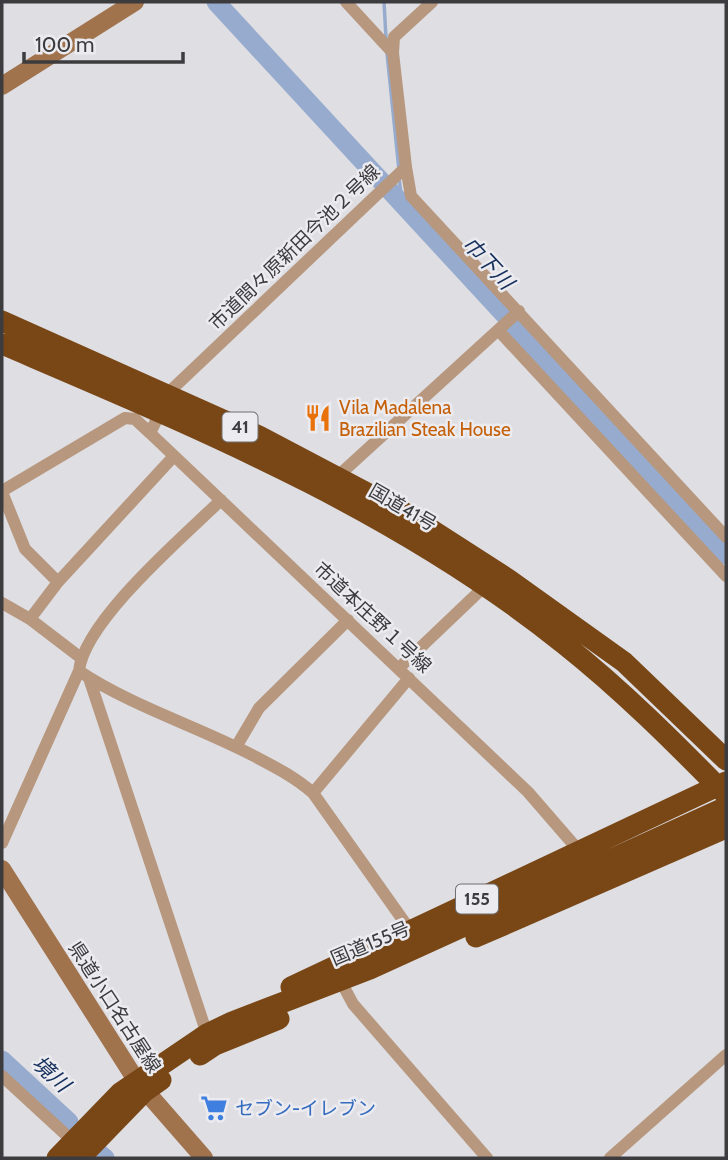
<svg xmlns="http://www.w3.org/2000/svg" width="728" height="1160" font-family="Cabin,'Noto Sans JP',sans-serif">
  <rect width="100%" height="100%" fill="#dedee3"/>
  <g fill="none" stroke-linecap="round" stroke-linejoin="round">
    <path stroke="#96abcd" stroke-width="3.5" d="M 384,2 L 386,38
      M 387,53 L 399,170
      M 399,178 L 402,202"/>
    <path stroke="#96abcd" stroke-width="19" d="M 216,2 L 726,555
      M 2,1060 L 69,1122
      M 99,1153 L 105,1158"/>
    <path stroke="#b7977e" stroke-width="12" d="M 346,2 L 393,53
      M 406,167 L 411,196 L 726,537
      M 498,330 L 726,576
      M 167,394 L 406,167 L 393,53 L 394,37 L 432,2
      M 161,411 L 150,433 L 528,792 L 580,852
      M 338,476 L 519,311
      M 2,491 L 125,418 L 135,419 L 150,433
      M 2,492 L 25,549 L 58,582
      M 2,603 L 30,619 L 81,658
      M 30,619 L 58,582 L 174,456
      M 399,668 L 485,586
      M 79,671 C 133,707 197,726 254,756 C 275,767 295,777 313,793 L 410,930
      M 89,678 L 207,1034
      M 236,747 L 259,708 L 348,620
      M 313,793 L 409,678
      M 2,843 L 79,671 C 84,621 184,536 221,500
      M 345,989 L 353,1004 L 487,1158
      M 2,1076 L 76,1144
      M 610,1158 L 726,1055"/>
    <path stroke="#a1734d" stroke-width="18" d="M 2,86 L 135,2
      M 2,869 L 136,1080 L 204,1158"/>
    <path stroke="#794716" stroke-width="21" d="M 2,321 L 259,436 L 407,514 L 508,579 L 624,662 L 726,760
      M 2,344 C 198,428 396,509 564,644 C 622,690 674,742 726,795
      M 476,937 L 726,828
      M 291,987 L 726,782
      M 200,1055 L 215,1045 L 279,1019
      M 57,1158 L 120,1093 L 207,1034 L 232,1022 L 370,969 L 726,807
      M 80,1158 L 144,1092 L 161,1080"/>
  </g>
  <defs>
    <symbol id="restaurant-bare" viewBox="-9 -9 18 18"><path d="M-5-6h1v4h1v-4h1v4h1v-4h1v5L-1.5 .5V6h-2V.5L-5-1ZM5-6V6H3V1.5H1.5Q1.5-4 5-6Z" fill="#e8710a" stroke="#ebebf0" stroke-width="2.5" paint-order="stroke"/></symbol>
    <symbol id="supermarket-bare" viewBox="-9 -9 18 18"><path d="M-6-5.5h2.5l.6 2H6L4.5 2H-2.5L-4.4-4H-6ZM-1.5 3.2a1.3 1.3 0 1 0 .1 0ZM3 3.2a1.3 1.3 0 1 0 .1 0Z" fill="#3f7fe0" stroke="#ebebf0" stroke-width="2.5" paint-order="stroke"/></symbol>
  </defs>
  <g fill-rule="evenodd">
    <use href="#restaurant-bare" x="299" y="399" width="38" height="38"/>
    <use href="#supermarket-bare" x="195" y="1089" width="38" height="38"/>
  </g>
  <g text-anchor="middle" stroke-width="5" stroke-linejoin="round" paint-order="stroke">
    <g fill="#ebebf0" stroke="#707073" stroke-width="2">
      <rect x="222.5" y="412.5" width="35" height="29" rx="5"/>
      <rect x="456" y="884.5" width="42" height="29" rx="5"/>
    </g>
    <g font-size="18" font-weight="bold" fill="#3c3c3e">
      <text x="240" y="433">41</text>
      <text x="477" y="905">155</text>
    </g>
    <g font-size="19" fill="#3c3c3e" stroke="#ebebf0">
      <text transform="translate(294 247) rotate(-44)" y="7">市道間々原新田今池２号線</text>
      <text transform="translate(403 507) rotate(30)" y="7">国道41号</text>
      <text transform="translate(373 617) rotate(43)" y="7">市道本庄野１号線</text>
      <text transform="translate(370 943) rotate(-23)" y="7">国道155号</text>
      <text transform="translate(115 1007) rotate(57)" y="7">県道小口名古屋線</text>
    </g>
    <g font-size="19" fill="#c56008" stroke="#ebebf0" text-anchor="start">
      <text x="339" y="414">Vila Madalena<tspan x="339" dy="22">Brazilian Steak House</tspan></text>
    </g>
    <g font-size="19" fill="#366cbe" stroke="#ebebf0" text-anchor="start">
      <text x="235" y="1115">セブン-イレブン</text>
    </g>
    <g font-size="21" font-style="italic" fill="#152f5b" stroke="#ebebf0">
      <text transform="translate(488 263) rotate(47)" y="7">巾下川</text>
      <text transform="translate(51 1074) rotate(43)" y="7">境川</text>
    </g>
  </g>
  <rect width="728" height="1160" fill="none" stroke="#3c3c3e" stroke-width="7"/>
  <path d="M24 52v10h159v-10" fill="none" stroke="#3c3c3e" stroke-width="3.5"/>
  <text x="35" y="52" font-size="21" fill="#3c3c3e" stroke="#ebebf0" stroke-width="5" paint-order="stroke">100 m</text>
</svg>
